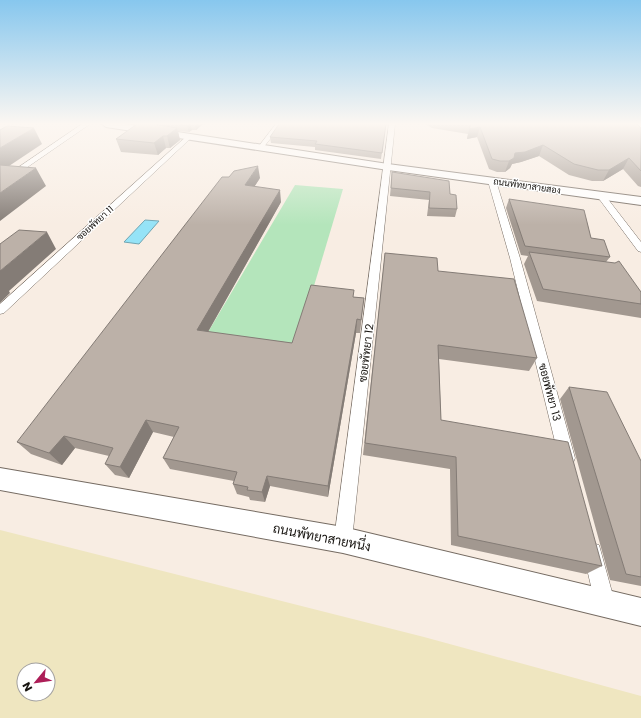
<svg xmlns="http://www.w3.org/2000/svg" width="641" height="718" font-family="Poppins,Sarabun,sans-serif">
  <rect width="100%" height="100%" fill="#f8ede3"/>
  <path fill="#b4e5bb" d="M 295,185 L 343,189 L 293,356 L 201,344 Z"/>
  <path fill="#efe6c0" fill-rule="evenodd" d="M 0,530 L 424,637 L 641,696 L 641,718 L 0,718 ZM 24,670 L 48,670 L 48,694 L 24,694 Z"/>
  <path fill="#95e3f7" stroke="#70a5b2" d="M 145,220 L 159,221 L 139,244 L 124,242 Z"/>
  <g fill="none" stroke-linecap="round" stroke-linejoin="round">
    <defs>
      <path id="street" d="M 82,124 L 90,124 L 0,186 L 0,180 Z
        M 276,124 L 282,124 L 263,148 L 259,148 L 259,146 Z
        M 389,124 L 395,124 L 352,540 L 349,546 L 343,549 L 337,546 L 334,540 Z
        M 619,124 L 641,124 L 641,128 Z
        M 187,136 L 192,137 L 4,313 L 0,314 L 0,304 Z
        M 489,179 L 496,181 L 520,258 L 575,458 L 573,463 L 567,465 L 561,463 L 559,458 L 510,258 L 488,181 Z
        M 601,193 L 604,194 L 641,242 L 641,252 L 638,251 L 597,196 Z
        M 592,543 L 599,545 L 601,552 L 615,603 L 612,610 L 605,613 L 598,610 L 595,603 L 583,552 L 585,545 Z"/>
      <path id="secondary" d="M 102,124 L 125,124 L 388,164 L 641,197 L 641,205 L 388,170 L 106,127 Z
        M 0,468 L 343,527 L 641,598 L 641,626 L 343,553 L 0,490 Z"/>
    </defs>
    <use href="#street" stroke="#756b62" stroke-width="1"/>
    <use href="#secondary" stroke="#756b62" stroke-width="2"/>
    <use href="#street" fill="#fff" fill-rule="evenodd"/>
    <use href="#secondary" fill="#fff" fill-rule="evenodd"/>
  </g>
  <path fill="#a29890" d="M 156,124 L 203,124 L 196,130 L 192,130 L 189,132 L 178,131 L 180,140 L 170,148 L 166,148 L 158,155 L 121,152 L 116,139 Z
    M 386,124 L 381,159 L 315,150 L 315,147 L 271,143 L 270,137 Z
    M 427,124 L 637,124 L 641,128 L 641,187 L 638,186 L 623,169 L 603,181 L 592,181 L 569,175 L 539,156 L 521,162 L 512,164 L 510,168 L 505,172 L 497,172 L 489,169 L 477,137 L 467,139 L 468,134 L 432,128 L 427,125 Z
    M 392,172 L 450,194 L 457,209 L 455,217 L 427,216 L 429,200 L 390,196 Z
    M 260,178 L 254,187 L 281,202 L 208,332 L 292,343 L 354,297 L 364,298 L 360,333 L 356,333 L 328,497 L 270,486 L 265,502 L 250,500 L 249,497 L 237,494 L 233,484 L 234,481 L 170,469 L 163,458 L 174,437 L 153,432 L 129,478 L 115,475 L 105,464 L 109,456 L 75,448 L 62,465 L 31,454 L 17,442 Z
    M 509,199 L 591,238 L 610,257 L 606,262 L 641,292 L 641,318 L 537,301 L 524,264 L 528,256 L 521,255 L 506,208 Z
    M 385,253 L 438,271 L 537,358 L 529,371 L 439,359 L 441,420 L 602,566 L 586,574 L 451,545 L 450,469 L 363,455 Z
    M 569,387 L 641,461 L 641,586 L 610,580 L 560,399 Z"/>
  <path fill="#847c76" d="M 189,124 L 190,124 L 192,130 L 189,132 L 187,126 Z
    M 195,124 L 203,124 L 196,130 Z
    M 480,127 L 477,137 L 467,139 L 469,129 Z
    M 34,128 L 42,144 L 0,172 L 0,148 Z
    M 177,128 L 180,140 L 170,148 L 167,136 Z
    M 163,136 L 166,148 L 158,155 L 154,143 Z
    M 543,145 L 539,156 L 521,162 L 512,164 L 510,168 L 505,172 L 509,161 L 515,153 Z
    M 629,158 L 623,169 L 603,181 L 609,170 Z
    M 258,166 L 260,178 L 247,198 L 245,185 Z
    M 36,168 L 46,186 L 0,221 L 0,193 Z
    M 280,190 L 281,202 L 201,344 L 197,330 Z
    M 47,232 L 56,249 L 9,291 L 10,293 L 0,303 L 0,271 Z
    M 357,319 L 356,333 L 328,497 L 328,486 Z
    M 146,420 L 153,432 L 129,478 L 120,467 Z
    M 64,436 L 75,448 L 62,465 L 49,453 Z
    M 267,476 L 270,486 L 265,502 L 262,492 Z"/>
  <path fill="#bcb1a8" stroke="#847c76" d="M 137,124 L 153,124 L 177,128 L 167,136 L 163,136 L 154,143 L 116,139 Z
    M 179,124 L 189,124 L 187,126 Z
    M 279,124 L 386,124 L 382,153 L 315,144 L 317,141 L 270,137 Z
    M 471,124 L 637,124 L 641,128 L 641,171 L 629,158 L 609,170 L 598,170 L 574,164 L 543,145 L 525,152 L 515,153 L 514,158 L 509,161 L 500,161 L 492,159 L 480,127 L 469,129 Z
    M 7,126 L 34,128 L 0,148 L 0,130 Z
    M 0,165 L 36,168 L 0,193 Z
    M 258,166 L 245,185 L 280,190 L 197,330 L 292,343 L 311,285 L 354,290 L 353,297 L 364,298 L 361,320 L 357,319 L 328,486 L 267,476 L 262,492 L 247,490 L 248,487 L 233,484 L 237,472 L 163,458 L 179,427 L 146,420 L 120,467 L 105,464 L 113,448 L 64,436 L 49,453 L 17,442 L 222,177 L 229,177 L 234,171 Z
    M 392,172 L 449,181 L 450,194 L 456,195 L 457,209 L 429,208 L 430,192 L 391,188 Z
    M 509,199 L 584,210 L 591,238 L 604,240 L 610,257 L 525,246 Z
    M 19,230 L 47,232 L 0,271 L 0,244 Z
    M 529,252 L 615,263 L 619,261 L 641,292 L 641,304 L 543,289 Z
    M 385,253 L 437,258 L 438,271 L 514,279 L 537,358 L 438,345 L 441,420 L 568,442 L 602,566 L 458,536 L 456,457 L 365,443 Z
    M 569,387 L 607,392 L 641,461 L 641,577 L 626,574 Z"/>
  <linearGradient id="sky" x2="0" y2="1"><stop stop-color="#87c7ee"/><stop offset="0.55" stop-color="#fcf7f2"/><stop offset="1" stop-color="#fcf7f2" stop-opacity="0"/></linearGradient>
  <rect width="641" height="225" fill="url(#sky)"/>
  <g text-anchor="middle" stroke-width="3" stroke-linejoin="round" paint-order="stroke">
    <g font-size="9" fill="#181511" stroke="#fff">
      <text transform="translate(527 186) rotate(8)" y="3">ถนนพัทยาสายสอง</text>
      <text transform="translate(95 223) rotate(-42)" y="3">ซอยพัทยา 11</text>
    </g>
    <g font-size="11" fill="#181511" stroke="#fff">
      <text transform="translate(366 353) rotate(-83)" y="4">ซอยพัทยา 12</text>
      <text transform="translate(550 392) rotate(75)" y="4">ซอยพัทยา 13</text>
    </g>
    <g font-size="13" fill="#181511" stroke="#fff">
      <text transform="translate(322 537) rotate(11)" y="5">ถนนพัทยาสายหนึ่ง</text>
    </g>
  </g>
  <g transform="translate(36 682) rotate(241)"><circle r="19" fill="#ffffff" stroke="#a3a1a0"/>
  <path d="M0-3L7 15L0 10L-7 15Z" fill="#ad1e58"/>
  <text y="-6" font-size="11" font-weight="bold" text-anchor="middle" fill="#181511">N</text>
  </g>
</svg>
